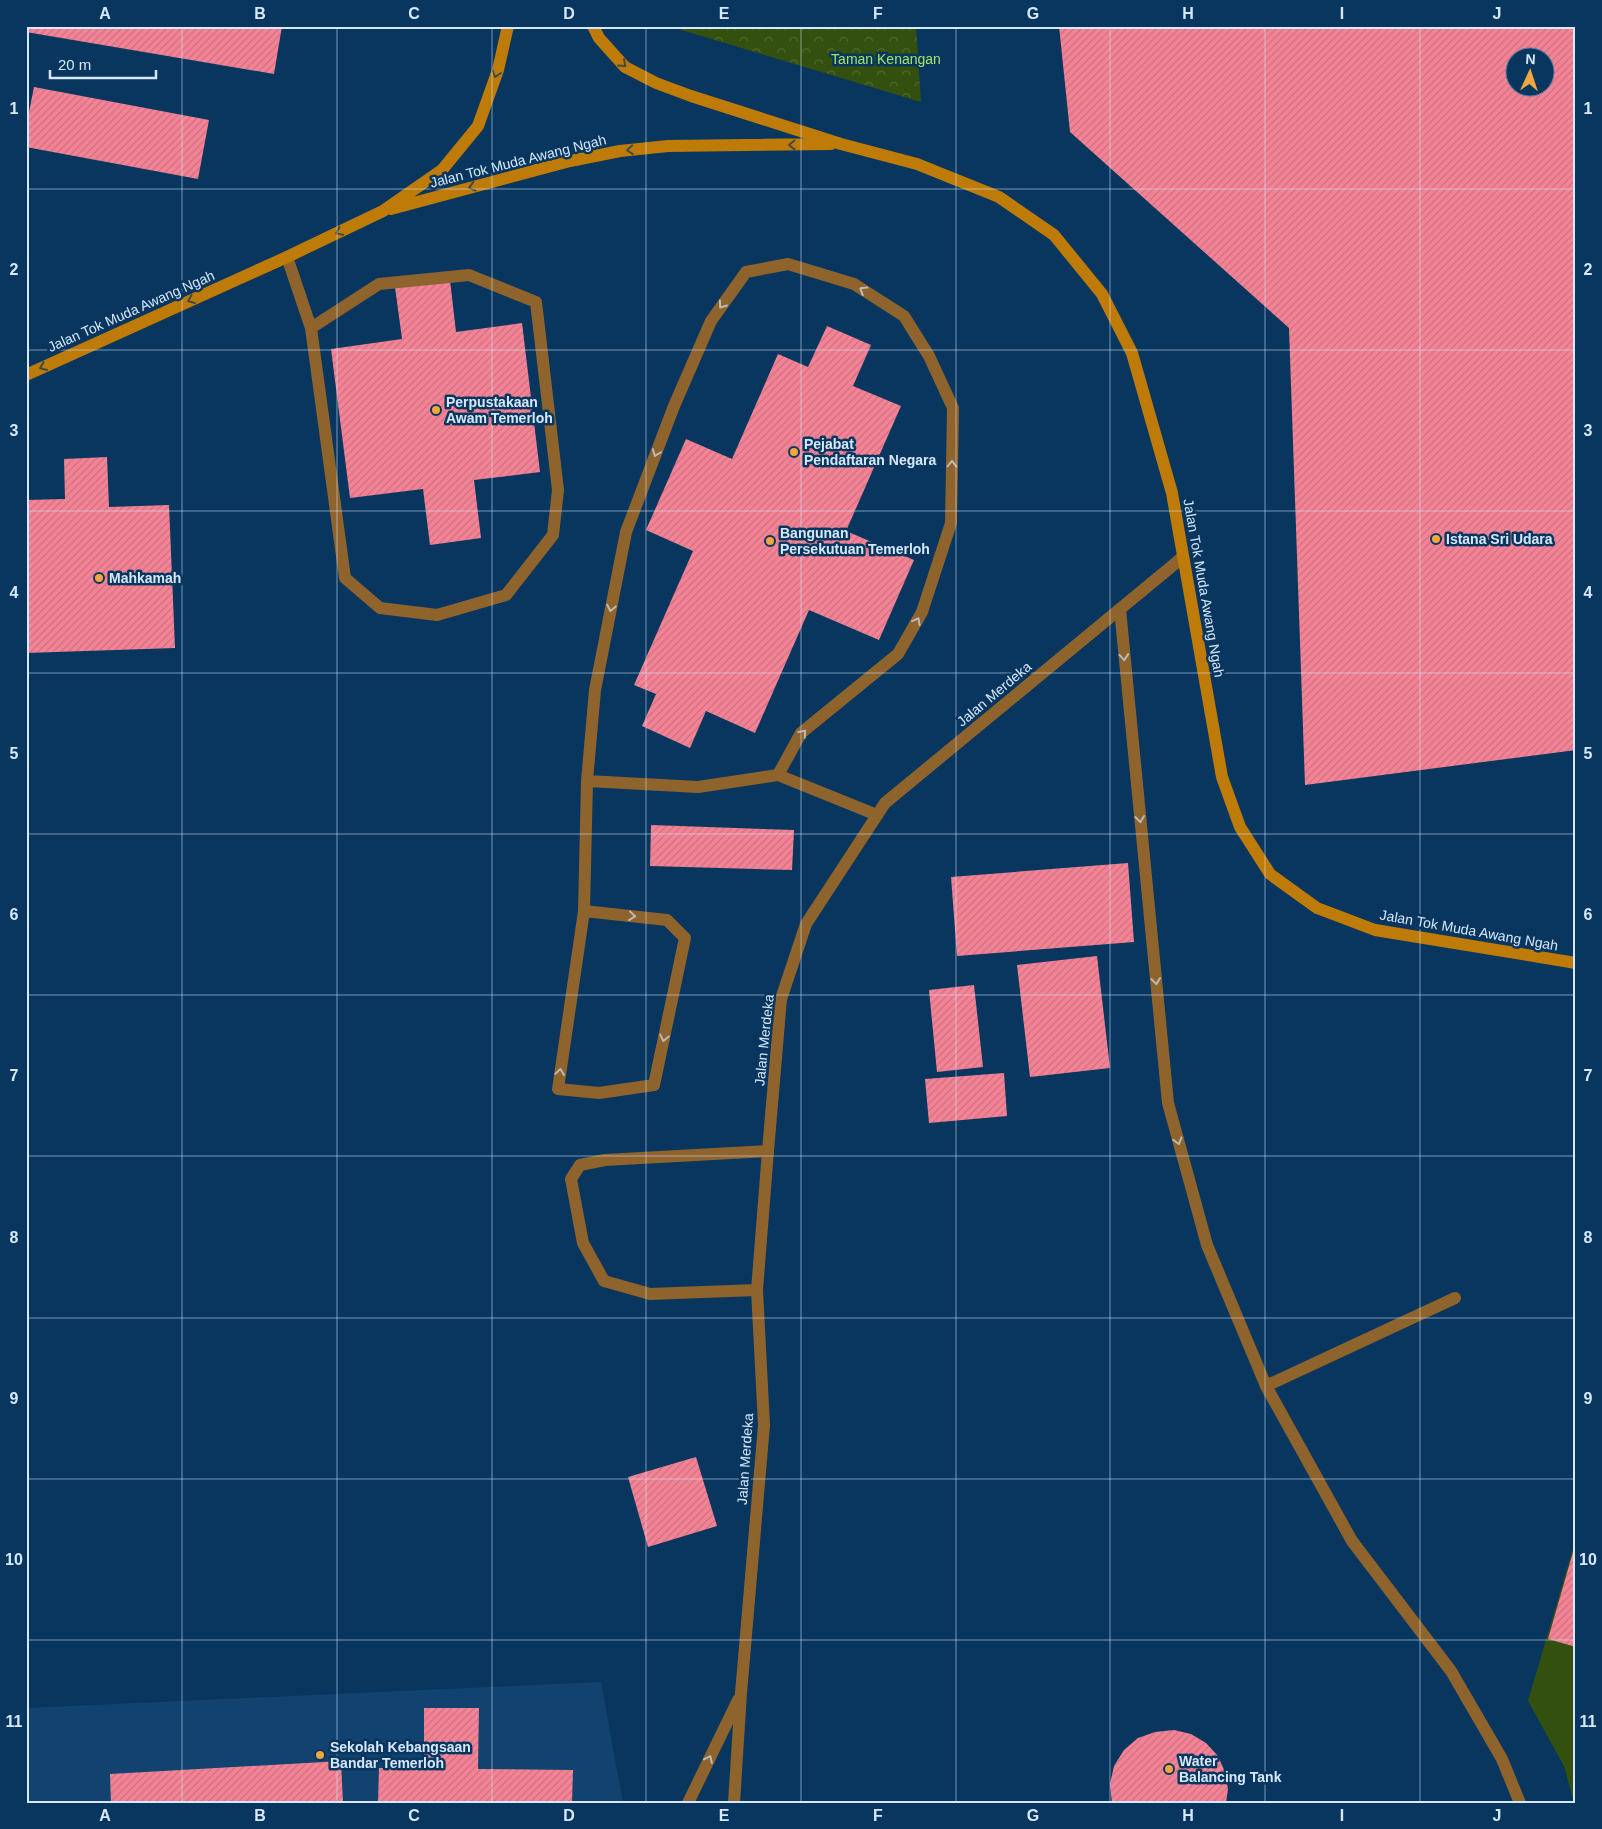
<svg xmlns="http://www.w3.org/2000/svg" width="1602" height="1829" font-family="Helvetica,sans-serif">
  <defs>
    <pattern id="park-crowns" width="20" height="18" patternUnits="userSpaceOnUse" patternTransform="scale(1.25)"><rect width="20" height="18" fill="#33500e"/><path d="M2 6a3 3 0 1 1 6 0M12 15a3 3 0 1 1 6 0" fill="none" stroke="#506932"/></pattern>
    <pattern id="building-hatch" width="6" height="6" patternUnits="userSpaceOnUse" patternTransform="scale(1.25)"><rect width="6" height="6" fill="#f68395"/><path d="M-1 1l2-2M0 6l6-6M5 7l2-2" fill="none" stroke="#c87483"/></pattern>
  </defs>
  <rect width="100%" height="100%" fill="#08365f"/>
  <path fill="#114270" d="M 601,1682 L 623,1803 L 26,1803 L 26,1708 Z"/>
  <path fill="url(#park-crowns)" d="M 668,26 L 916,26 L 921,102 Z"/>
  <path fill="#33500e" d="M 1576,1538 L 1576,1803 L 1574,1803 L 1564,1766 L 1528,1701 Z"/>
  <path fill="url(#building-hatch)" fill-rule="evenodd" d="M 26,26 L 282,26 L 274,74 L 26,32 Z
    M 1059,26 L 1576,26 L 1576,750 L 1305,785 L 1289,328 L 1070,132 ZM 1514,58 L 1544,58 L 1544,88 L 1514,88 Z
    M 34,87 L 209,120 L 198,179 L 26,147 L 26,127 Z
    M 450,280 L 456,332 L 522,323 L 540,472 L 474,480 L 481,538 L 430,545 L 423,489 L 350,498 L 331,349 L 402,339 L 395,287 Z
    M 827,326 L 871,345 L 853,386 L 901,406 L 846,531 L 914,560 L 879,640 L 809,610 L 755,733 L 706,711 L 690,748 L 642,726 L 656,694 L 634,685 L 693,551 L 646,530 L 686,439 L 732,459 L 778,354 L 808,367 Z
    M 107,457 L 109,507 L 169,505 L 175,648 L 26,653 L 26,500 L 65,499 L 64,459 Z
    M 651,825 L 794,830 L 792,870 L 650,866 Z
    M 1128,863 L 1134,942 L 957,956 L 951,877 Z
    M 1097,956 L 1110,1068 L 1030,1077 L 1017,965 Z
    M 974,985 L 983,1067 L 937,1072 L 929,990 Z
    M 1004,1073 L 1007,1116 L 929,1123 L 925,1079 Z
    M 696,1457 L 717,1526 L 648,1547 L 628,1477 Z
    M 1575,1545 L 1576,1545 L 1576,1647 L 1548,1639 Z
    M 424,1708 L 479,1708 L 478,1769 L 573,1770 L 572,1803 L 378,1803 L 379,1768 L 424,1768 Z
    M 1174,1730 L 1191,1734 L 1206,1743 L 1218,1756 L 1225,1772 L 1228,1789 L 1226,1803 L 1112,1803 L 1110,1784 L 1114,1766 L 1124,1750 L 1138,1738 L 1155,1732 Z
    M 341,1761 L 343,1803 L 111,1803 L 110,1774 Z"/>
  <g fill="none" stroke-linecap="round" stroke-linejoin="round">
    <path stroke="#8e632c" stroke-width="12" d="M 287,257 L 311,328 L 345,578 L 380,608 L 437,615 L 506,595 L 553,535 L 558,490 L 536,302 L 469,275 L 379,284 L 311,328
      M 587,781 L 698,787 L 778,775 L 877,815
      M 584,911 L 667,920 L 685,938 L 654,1085 L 599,1093 L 558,1089 L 584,911 L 587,781 L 595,690 L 626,532 L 674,406 L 711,321 L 746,272 L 788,264 L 854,284 L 904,316 L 929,356 L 953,408 L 951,523 L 922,612 L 898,654 L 801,733 L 778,775
      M 757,1290 L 650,1294 L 604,1281 L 583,1243 L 571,1179 L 580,1165 L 605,1160 L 768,1151
      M 1266,1386 L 1455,1298"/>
    <path stroke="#8e632c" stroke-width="12" d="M 1120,609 L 1168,1103 L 1207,1245 L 1266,1386 L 1352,1541 L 1451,1671 L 1502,1759 L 1520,1803
      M 688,1803 L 738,1700
      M 734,1803 L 741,1693 L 764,1425 L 757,1290 L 768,1151 L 781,999 L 806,924 L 885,803 L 1183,557"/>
    <path stroke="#bf7b07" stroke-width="12" d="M 593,26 L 599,38 L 625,67 L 656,83 L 691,96 L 841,144 L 917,164 L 999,197 L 1054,235 L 1102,294 L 1132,353 L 1172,493 L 1222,777 L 1240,827 L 1270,874 L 1317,908 L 1375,930 L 1576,963
      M 391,209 L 570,161 L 620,151 L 668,146 L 831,144
      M 26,375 L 287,257 L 383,211 L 442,170 L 478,126 L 498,70 L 508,26"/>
  </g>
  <defs><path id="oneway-chevron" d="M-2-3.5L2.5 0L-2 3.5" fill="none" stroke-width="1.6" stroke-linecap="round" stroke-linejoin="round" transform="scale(1.25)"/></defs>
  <g stroke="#3f4b45">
    <use href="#oneway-chevron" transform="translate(623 64) rotate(42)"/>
    <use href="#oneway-chevron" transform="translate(496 74) rotate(108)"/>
    <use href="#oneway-chevron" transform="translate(792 145) rotate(179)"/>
    <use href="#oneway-chevron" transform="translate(630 150) rotate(175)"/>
    <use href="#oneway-chevron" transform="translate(472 187) rotate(165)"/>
    <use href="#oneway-chevron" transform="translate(339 232) rotate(154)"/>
    <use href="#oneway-chevron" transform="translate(191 300) rotate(156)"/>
    <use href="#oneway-chevron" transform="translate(43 367) rotate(156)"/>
  </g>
  <g stroke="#bdb9b3">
    <use href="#oneway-chevron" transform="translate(863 290) rotate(-148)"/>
    <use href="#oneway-chevron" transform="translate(722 305) rotate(126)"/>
    <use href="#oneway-chevron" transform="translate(656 453) rotate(111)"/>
    <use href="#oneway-chevron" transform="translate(952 464) rotate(-89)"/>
    <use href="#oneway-chevron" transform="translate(611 608) rotate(101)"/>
    <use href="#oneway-chevron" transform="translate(917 621) rotate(-61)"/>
    <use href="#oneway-chevron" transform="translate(1124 657) rotate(85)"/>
    <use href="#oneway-chevron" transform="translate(803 733) rotate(-50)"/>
    <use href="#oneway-chevron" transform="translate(1140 819) rotate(84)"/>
    <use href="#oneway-chevron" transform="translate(632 916) rotate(6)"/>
    <use href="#oneway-chevron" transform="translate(1156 981) rotate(84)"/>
    <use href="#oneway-chevron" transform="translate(664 1038) rotate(102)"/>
    <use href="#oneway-chevron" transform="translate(560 1072) rotate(-82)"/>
    <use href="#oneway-chevron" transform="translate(1178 1141) rotate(74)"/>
    <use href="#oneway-chevron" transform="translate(709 1759) rotate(-64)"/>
  </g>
  <path fill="none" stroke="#d7e8fc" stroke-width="1" stroke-opacity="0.55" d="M 182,26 L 182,1803M 337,26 L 337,1803M 492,26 L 492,1803M 646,26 L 646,1803M 801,26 L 801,1803M 956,26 L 956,1803M 1110,26 L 1110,1803M 1265,26 L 1265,1803M 1420,26 L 1420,1803M 26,189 L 1576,189M 26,350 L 1576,350M 26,511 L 1576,511M 26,673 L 1576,673M 26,834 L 1576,834M 26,995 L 1576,995M 26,1156 L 1576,1156M 26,1318 L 1576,1318M 26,1479 L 1576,1479M 26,1640 L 1576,1640"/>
  <g fill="#f1a63f" stroke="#08365f" stroke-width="2">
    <circle cx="436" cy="410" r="5"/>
    <circle cx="794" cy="452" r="5"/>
    <circle cx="1436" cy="539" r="5"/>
    <circle cx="770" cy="541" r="5"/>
    <circle cx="99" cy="578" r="5"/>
    <circle cx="320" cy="1755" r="5"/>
    <circle cx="1169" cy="1769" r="5"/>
  </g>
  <g text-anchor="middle" stroke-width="5" stroke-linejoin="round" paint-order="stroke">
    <g font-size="14" fill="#a5e263" stroke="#08365f">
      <text x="886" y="64">Taman Kenangan</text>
    </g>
    <g font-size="14" fill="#d7e8fc" stroke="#08365f">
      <text transform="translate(518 161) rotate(-14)" y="5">Jalan Tok Muda Awang Ngah</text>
      <text transform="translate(131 311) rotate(-24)" y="5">Jalan Tok Muda Awang Ngah</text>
      <text transform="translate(1204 588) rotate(80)" y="5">Jalan Tok Muda Awang Ngah</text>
      <text transform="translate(994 694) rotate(-40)" y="5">Jalan Merdeka</text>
      <text transform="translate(1469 930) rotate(10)" y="5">Jalan Tok Muda Awang Ngah</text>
      <text transform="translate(764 1040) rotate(-84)" y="5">Jalan Merdeka</text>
      <text transform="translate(745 1459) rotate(-86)" y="5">Jalan Merdeka</text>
    </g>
    <g font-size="14" font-weight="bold" fill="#d7e8fc" stroke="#08365f" text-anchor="start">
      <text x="446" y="407">Perpustakaan<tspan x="446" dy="16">Awam Temerloh</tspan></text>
      <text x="804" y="449">Pejabat<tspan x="804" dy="16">Pendaftaran Negara</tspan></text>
      <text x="780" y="538">Bangunan<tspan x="780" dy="16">Persekutuan Temerloh</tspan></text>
      <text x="1446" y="544">Istana Sri Udara</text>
      <text x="109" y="583">Mahkamah</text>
      <text x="330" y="1752">Sekolah Kebangsaan<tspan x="330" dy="16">Bandar Temerloh</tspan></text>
      <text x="1179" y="1766">Water<tspan x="1179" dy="16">Balancing Tank</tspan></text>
    </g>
  </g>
  <rect width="1602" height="1829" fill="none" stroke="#08365f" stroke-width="55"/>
  <g transform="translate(1530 72) rotate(3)"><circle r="24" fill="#08365f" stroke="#5b7d9e"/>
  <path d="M0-4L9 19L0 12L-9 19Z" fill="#f1a63f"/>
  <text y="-8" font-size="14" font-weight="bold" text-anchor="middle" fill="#d7e8fc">N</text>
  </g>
  <path d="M50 70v8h106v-8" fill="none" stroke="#d7e8fc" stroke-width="2.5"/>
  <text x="58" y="70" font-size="15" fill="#d7e8fc" stroke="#08365f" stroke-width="4" paint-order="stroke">20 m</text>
  <rect x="28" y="28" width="1546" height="1774" fill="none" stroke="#d7e8fc" stroke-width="2"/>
  <g font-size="16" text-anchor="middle" font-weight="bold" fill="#d7e8fc">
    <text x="105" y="19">A</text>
    <text x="260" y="19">B</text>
    <text x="414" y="19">C</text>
    <text x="569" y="19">D</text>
    <text x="724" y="19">E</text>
    <text x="878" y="19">F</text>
    <text x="1033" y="19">G</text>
    <text x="1188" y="19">H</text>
    <text x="1342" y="19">I</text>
    <text x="1497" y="19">J</text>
    <text x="14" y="114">1</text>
    <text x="1588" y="114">1</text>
    <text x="14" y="275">2</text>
    <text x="1588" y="275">2</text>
    <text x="14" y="436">3</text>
    <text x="1588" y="436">3</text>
    <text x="14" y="598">4</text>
    <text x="1588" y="598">4</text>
    <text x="14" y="759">5</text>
    <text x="1588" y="759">5</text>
    <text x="14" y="920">6</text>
    <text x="1588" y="920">6</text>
    <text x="14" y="1081">7</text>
    <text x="1588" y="1081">7</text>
    <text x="14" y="1243">8</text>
    <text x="1588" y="1243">8</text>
    <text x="14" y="1404">9</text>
    <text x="1588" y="1404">9</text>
    <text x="14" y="1565">10</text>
    <text x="1588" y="1565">10</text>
    <text x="14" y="1727">11</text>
    <text x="1588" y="1727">11</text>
    <text x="105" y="1821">A</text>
    <text x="260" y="1821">B</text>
    <text x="414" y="1821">C</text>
    <text x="569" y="1821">D</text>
    <text x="724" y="1821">E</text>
    <text x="878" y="1821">F</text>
    <text x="1033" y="1821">G</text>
    <text x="1188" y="1821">H</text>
    <text x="1342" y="1821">I</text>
    <text x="1497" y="1821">J</text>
  </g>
</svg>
